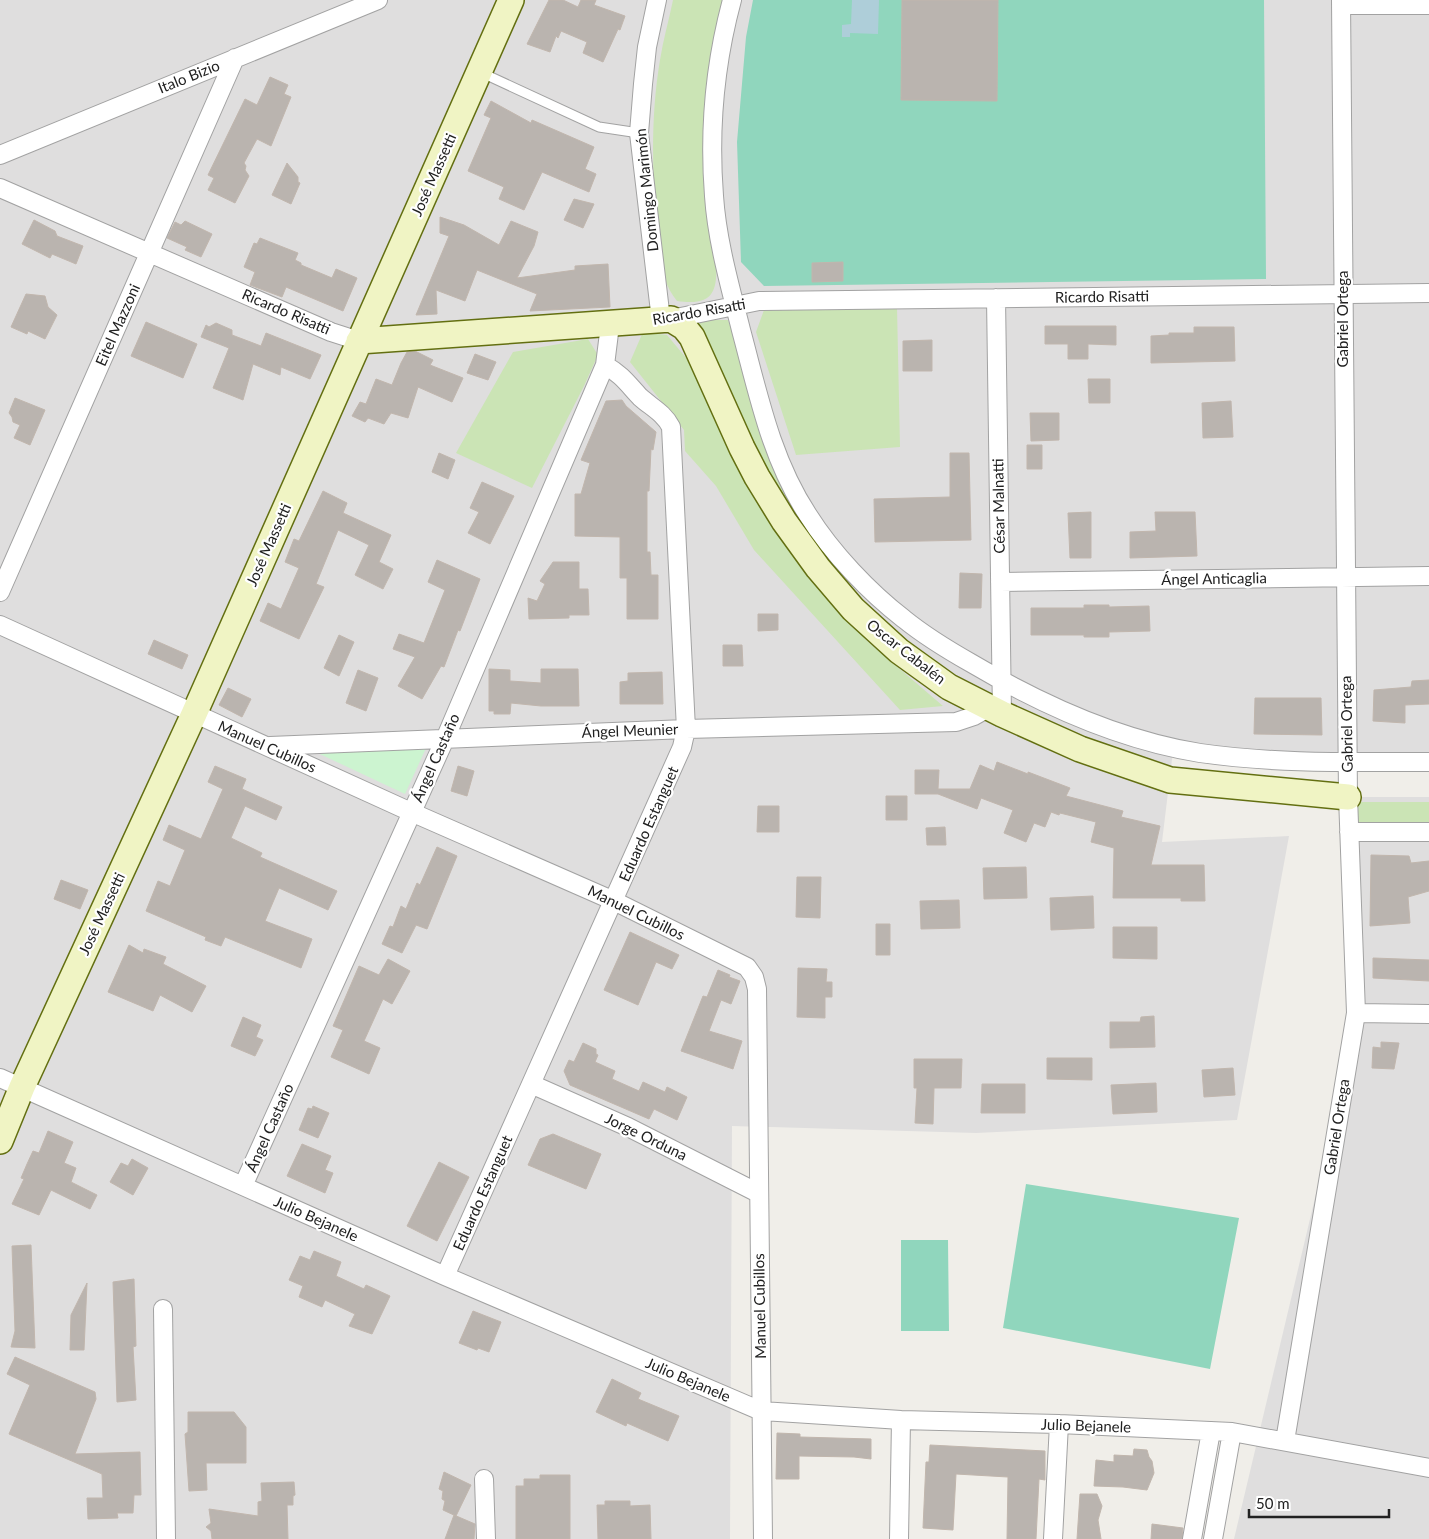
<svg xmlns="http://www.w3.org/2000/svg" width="1429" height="1539" font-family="Lato,sans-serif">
  <rect width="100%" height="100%" fill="#f0eee9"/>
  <path fill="#dfdede" d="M 0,0 L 1429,0 L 1429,765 L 1173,751 L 1162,842 L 1289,836 L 1237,1120 L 976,1133 L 732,1126 L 730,1539 L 0,1539 Z
    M 1348,797 L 1429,797 L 1429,1539 L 1234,1539 L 1352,1042 Z"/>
  <path fill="#cbe4b5" d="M 673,0 L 726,0 L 716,253 C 717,286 719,307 677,301 C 659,279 658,248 656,221 C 652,167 651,113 660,60 C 663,40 669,20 673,0 Z
    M 897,307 L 900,447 L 796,455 L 756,332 L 764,310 Z
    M 692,320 L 728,320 L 790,491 L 870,591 L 863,597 C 847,578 828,560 813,540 C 763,472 729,394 692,320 Z
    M 643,332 L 667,335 L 687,359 L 866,640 L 943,706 L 900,710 L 754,550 L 716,486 L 685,451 L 684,430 L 630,362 Z
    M 588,339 L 598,355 L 584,386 L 532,488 L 456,453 L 513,352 Z
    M 1352,802 L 1429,802 L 1429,826 L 1354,826 Z"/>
  <path fill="#ccf4d0" d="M 427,746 L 405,794 L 307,748 Z"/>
  <path fill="#90d6bd" d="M 753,0 L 1264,0 L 1266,279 L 764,286 L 741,262 L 737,142 L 746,37 Z
    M 1026,1184 L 1239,1218 L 1210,1369 L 1003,1328 Z
    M 901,1240 L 948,1240 L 949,1331 L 901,1331 Z"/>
  <path fill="#aeced9" d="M 852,0 L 879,0 L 878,34 L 850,33 L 850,37 L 842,37 L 842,25 L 851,24 Z"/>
  <path fill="#bab4af" stroke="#c1b6ad" d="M 549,0 L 563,0 L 578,7 L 581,0 L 596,0 L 594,5 L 625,16 L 620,30 L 618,29 L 603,62 L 583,53 L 587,42 L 561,31 L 558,38 L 556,36 L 550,52 L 527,44 Z
    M 902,0 L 998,0 L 997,101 L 901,100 Z
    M 270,77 L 288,85 L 284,94 L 291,97 L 271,146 L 257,139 L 244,163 L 246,166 L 245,170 L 249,176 L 235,203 L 208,190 L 214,178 L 208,175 L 245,99 L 257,105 Z
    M 491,101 L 531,123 L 532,120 L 594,147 L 585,169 L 596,174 L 589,192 L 542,172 L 524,210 L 499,199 L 504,187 L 468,171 L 491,118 L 484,115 Z
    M 287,163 L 298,177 L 298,182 L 300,183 L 291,204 L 272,195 Z
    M 574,199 L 594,204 L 583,228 L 564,220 Z
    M 440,217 L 464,225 L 499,245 L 511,221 L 538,232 L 534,246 L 517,278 L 575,270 L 575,266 L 608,264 L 610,307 L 530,311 L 537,294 L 477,270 L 465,301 L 436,290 L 437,314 L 416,315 L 449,236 L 440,233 Z
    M 34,220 L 55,231 L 57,236 L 83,246 L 76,264 L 52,254 L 50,258 L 22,244 Z
    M 185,221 L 212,234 L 201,257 L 185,250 L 187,247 L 167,238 L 175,222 L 181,225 Z
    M 260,238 L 298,253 L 295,260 L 301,263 L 301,265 L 332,278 L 336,269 L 357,278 L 343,311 L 286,287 L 282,297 L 250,285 L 255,272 L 244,267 L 254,243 L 257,244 Z
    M 843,262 L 843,281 L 812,282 L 812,263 Z
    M 26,294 L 45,296 L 48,307 L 57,315 L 45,339 L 28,331 L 27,334 L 11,327 Z
    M 146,322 L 197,344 L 183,378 L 131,356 Z
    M 216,323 L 232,330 L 232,335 L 261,346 L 266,333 L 321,355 L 310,379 L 281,367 L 280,375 L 253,364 L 243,400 L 213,388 L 229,348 L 201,337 L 206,325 L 209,327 Z
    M 1045,326 L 1116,326 L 1116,345 L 1088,344 L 1088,359 L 1068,359 L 1068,344 L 1045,344 Z
    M 1194,327 L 1234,327 L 1235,361 L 1151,363 L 1151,336 L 1169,335 L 1169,333 L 1194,333 Z
    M 932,340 L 932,371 L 903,371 L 903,341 Z
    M 415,351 L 433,360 L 430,365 L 463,378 L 452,402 L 418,387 L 408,418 L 391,413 L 384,424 L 368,418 L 365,422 L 352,416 L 360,402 L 366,404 L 376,379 L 392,385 L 401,363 L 407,352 Z
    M 475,354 L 496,362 L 488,380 L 467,373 Z
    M 1088,379 L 1110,379 L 1110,403 L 1089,403 Z
    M 15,398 L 45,410 L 30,445 L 14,438 L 20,425 L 13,422 L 12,417 L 9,413 Z
    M 622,400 L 626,406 L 656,432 L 653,450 L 651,449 L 649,491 L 647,491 L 647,552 L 650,552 L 651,575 L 658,575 L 658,619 L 627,619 L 627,578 L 620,578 L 620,537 L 575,536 L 575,494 L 581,494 L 590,463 L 581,460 L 606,401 Z
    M 1231,401 L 1233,437 L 1203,438 L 1202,403 Z
    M 1030,413 L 1059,413 L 1059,440 L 1031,441 Z
    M 1027,445 L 1042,445 L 1042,469 L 1027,469 Z
    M 439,453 L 455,460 L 448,479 L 432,472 Z
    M 950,453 L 969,453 L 971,540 L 875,542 L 874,499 L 950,497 Z
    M 482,482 L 514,496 L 490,544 L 468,533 L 479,512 L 470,508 Z
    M 323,491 L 347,503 L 343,513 L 391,535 L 379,562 L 393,569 L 383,589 L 355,575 L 369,545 L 338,530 L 316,584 L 324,587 L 299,639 L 260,621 L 268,603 L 281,609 L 299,568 L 285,562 L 294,539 L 299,541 Z
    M 1091,512 L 1091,558 L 1070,558 L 1068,513 Z
    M 1155,512 L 1195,512 L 1197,556 L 1130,558 L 1130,532 L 1156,531 Z
    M 437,560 L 480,579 L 460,631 L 458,630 L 444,667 L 441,666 L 422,699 L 398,686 L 415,657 L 393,649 L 399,634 L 424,643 L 445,590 L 428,582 Z
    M 553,562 L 579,562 L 579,589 L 588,589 L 589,615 L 569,615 L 569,618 L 529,619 L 528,598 L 537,601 L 545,584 L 540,581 Z
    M 960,573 L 982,574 L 981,608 L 959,608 Z
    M 1084,605 L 1109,605 L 1109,607 L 1149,606 L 1150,631 L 1109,632 L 1109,637 L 1084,637 L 1084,635 L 1031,635 L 1031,608 L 1084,608 Z
    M 758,614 L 778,614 L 778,630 L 758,631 Z
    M 339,635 L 354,642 L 339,676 L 324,668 Z
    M 154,640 L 188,655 L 182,669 L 148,654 Z
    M 723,645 L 742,645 L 743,666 L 723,666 Z
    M 489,669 L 510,670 L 510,681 L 541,683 L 541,669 L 578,669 L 579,706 L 541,706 L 511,703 L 510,714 L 494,714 L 494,711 L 489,711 Z
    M 358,670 L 378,678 L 366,711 L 346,703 Z
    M 662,672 L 663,704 L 620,704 L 620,682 L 628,681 L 628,673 Z
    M 1429,680 L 1429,704 L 1405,705 L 1405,723 L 1373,721 L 1374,690 L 1411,687 L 1412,681 Z
    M 228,688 L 251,699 L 242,717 L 219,705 Z
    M 1255,698 L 1321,698 L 1322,735 L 1254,734 Z
    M 997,762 L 1028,774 L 1028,772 L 1070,788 L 1066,796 L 1123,811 L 1121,817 L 1160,826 L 1151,865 L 1204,865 L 1205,901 L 1181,901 L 1181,898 L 1113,898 L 1114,848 L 1091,842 L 1096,822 L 1060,813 L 1059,815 L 1051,812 L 1045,827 L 1034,823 L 1026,842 L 1004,833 L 1013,810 L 981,798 L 977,809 L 938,794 L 915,794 L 915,770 L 939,770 L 938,789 L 970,789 L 980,765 L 994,771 Z
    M 215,766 L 246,779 L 242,789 L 282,807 L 276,820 L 245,806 L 231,838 L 262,853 L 260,857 L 337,891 L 328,910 L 279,888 L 265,921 L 312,939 L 301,968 L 225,937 L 221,946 L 205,940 L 206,937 L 146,911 L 158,881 L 170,886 L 185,850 L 163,840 L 169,825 L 201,839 L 223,789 L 208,782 Z
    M 458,766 L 474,771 L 467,796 L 451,791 Z
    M 886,796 L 907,796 L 907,820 L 886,820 Z
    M 758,806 L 779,806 L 779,832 L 757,832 Z
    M 945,827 L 946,845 L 927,845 L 926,828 Z
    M 437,847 L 457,856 L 427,929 L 416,925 L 402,953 L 382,944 L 390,926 L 393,927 L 401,906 L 406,909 L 417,883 L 420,885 Z
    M 1371,855 L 1409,856 L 1411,863 L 1429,861 L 1429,891 L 1408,897 L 1410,923 L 1370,926 Z
    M 1026,867 L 1027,898 L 984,899 L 983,868 Z
    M 797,877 L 821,877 L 820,918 L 796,917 Z
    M 61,880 L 88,890 L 80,909 L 54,899 Z
    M 1093,896 L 1094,928 L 1051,930 L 1050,898 Z
    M 959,900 L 960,928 L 921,929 L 920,901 Z
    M 876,924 L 890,924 L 890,955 L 876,955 Z
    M 1113,927 L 1157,927 L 1157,959 L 1113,958 Z
    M 630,932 L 679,955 L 672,969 L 656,962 L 638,1005 L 604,990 Z
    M 129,945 L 143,953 L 144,949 L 166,957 L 163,964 L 206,986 L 192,1012 L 160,995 L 153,1011 L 108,992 Z
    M 1373,958 L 1429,960 L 1429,981 L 1373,978 Z
    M 388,959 L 410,971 L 392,1004 L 383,999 L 364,1041 L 380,1048 L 369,1074 L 331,1057 L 343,1030 L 333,1026 L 359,966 L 379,975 Z
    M 798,968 L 827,969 L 826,982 L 832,982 L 832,997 L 825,997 L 825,1018 L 797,1017 Z
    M 718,970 L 730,975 L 729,977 L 740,981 L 731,1004 L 721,1000 L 709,1031 L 742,1041 L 733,1069 L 681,1051 L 703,996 L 707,997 Z
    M 1154,1016 L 1155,1047 L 1110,1048 L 1110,1022 L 1140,1022 L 1141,1017 Z
    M 243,1017 L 261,1025 L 256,1037 L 263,1040 L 255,1056 L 231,1046 Z
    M 1381,1042 L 1399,1043 L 1394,1069 L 1372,1068 L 1373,1047 L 1381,1048 Z
    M 583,1043 L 596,1049 L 596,1054 L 598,1055 L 595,1062 L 615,1071 L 612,1079 L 639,1091 L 643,1082 L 665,1092 L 667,1087 L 687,1097 L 677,1120 L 654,1109 L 649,1119 L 570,1085 L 564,1071 L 569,1060 L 574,1062 Z
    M 1047,1058 L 1092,1058 L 1092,1080 L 1047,1079 Z
    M 914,1059 L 962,1059 L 961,1088 L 934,1088 L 933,1124 L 915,1123 L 917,1088 L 914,1088 Z
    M 1233,1068 L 1235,1095 L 1204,1097 L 1202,1070 Z
    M 1156,1083 L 1157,1112 L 1113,1114 L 1111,1085 Z
    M 982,1084 L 1025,1084 L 1025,1113 L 981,1113 Z
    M 313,1106 L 329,1113 L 318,1138 L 299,1130 L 308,1108 L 312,1109 Z
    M 48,1131 L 73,1142 L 64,1163 L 76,1168 L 71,1182 L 97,1195 L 90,1209 L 51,1190 L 39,1215 L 12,1204 L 24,1179 L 21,1178 L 27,1164 L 33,1151 L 39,1153 Z
    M 553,1134 L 601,1154 L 586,1189 L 528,1165 L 540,1139 Z
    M 302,1144 L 331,1156 L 325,1170 L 333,1173 L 325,1193 L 287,1176 Z
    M 132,1159 L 148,1168 L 133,1195 L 110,1182 L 121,1163 L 128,1166 Z
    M 439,1162 L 469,1177 L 437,1241 L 407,1226 Z
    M 31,1245 L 35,1348 L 11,1347 L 15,1331 L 12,1246 Z
    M 314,1251 L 341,1262 L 336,1276 L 364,1289 L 366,1285 L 390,1296 L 372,1334 L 349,1326 L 355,1314 L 325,1300 L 322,1307 L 299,1297 L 303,1286 L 289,1280 L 300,1256 L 310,1260 Z
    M 134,1279 L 136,1346 L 133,1347 L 136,1400 L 117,1402 L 113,1282 Z
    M 87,1283 L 84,1350 L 70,1350 L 71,1315 Z
    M 473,1311 L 501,1322 L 489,1352 L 478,1348 L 477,1350 L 459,1343 Z
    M 15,1357 L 95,1392 L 96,1399 L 75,1454 L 140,1452 L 141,1495 L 134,1495 L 133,1513 L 117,1513 L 118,1518 L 88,1519 L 87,1498 L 103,1498 L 102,1474 L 9,1434 L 30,1385 L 7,1374 Z
    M 612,1379 L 641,1393 L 638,1399 L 679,1416 L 668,1441 L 627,1423 L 626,1426 L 596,1412 Z
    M 188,1412 L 234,1412 L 246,1427 L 246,1463 L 206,1463 L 207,1490 L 189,1491 L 185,1434 L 188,1432 Z
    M 777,1433 L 800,1434 L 800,1437 L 871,1439 L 871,1459 L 854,1457 L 799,1456 L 799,1479 L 776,1479 Z
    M 930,1445 L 1045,1451 L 1045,1480 L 1039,1479 L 1036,1539 L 1007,1539 L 1008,1477 L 956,1474 L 953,1530 L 923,1528 L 926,1462 L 929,1462 Z
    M 1134,1449 L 1147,1450 L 1149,1457 L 1152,1461 L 1154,1473 L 1147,1490 L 1123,1487 L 1094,1486 L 1096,1460 L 1114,1462 L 1114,1455 L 1133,1456 Z
    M 444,1472 L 471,1485 L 456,1516 L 443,1510 L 445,1501 L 442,1499 L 443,1491 L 439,1489 Z
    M 540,1475 L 570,1475 L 570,1539 L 516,1539 L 516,1486 L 524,1486 L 524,1479 L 540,1479 Z
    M 294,1482 L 295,1495 L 293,1496 L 293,1505 L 287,1505 L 288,1539 L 212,1539 L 211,1531 L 206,1527 L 211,1523 L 209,1509 L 258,1516 L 258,1502 L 262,1501 L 261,1483 Z
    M 1080,1494 L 1097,1494 L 1102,1506 L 1098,1520 L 1101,1539 L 1077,1539 Z
    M 605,1501 L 630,1501 L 630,1506 L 650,1505 L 651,1539 L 598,1539 L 597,1505 L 605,1505 Z
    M 454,1515 L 475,1524 L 474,1539 L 445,1539 Z
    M 1152,1524 L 1183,1528 L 1182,1539 L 1151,1539 Z"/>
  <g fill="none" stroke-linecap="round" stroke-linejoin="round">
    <defs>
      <path id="lane" d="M 480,72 L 599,127 L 639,133"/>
      <path id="street" d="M 657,0 L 647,47 L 643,84 L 639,133 L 661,320
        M 732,0 C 715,63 709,132 714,196 C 717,241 730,286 741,330 C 758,393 771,459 808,515 C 832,553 869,592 904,619 C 925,636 948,650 971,663 C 1042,705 1119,740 1200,753 C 1276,764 1353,762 1429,762
        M 1341,5 L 1429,5
        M 0,155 L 378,0
        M 0,188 L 331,332 L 359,341
        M 996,298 L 1002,714
        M 671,319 L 759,301 L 1429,293
        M 1000,582 L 1429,576
        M 0,592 L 235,58
        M 0,625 L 411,812 L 614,901 L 747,967 L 754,977 L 757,989 L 763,1539
        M 270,746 L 686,729 L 956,722 L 974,716 L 990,707
        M 1349,832 L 1429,832
        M 1356,1013 L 1429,1014
        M 0,1078 L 445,1276 L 761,1411 L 901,1420 L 1059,1424 L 1232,1432 L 1429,1468
        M 531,1084 L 628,1127 L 758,1193
        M 243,1186 L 445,739 L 605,365 L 610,325
        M 445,1276 L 682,747 L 686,729 L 671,427 C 664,413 651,407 640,397 C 627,383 622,375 605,365
        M 163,1309 L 166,1539
        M 1285,1441 L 1356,1013 L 1348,797 L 1341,0
        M 484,1479 L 486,1539
        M 899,1539 L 901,1420
        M 1053,1539 L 1059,1424
        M 1192,1539 L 1211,1431
        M 1213,1539 L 1232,1432"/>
      <path id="secondary" d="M 359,341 L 671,319 L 684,327 L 692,337 L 742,448 L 757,477 L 784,521 L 818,568 L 853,609 L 899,651 L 949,687 L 1002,714 L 1080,749 L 1170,780 L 1348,797
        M 0,1141 L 22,1087 L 194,714 L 511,0"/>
    </defs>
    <use href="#lane" stroke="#a2a2a2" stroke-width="11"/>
    <use href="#street" stroke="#a2a2a2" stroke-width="20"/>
    <use href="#secondary" stroke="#636f11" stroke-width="28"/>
    <use href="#lane" stroke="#fff" stroke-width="9"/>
    <use href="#street" stroke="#fff" stroke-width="18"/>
    <use href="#secondary" stroke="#f0f4c4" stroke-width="25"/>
  </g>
  <g text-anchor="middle" stroke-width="4.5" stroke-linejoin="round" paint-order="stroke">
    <g font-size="15" fill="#212121" stroke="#fff">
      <text transform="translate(189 77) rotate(-22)" y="5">Italo Bizio</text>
      <text transform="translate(434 175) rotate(-66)" y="5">José Massetti</text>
      <text transform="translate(647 190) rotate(-96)" y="5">Domingo Marimón</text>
      <text transform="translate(1102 297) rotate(-1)" y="5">Ricardo Risatti</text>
      <text transform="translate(286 312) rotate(23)" y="5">Ricardo Risatti</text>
      <text transform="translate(699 312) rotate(-10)" y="5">Ricardo Risatti</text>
      <text transform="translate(1343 319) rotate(-90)" y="5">Gabriel Ortega</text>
      <text transform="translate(118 325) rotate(-66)" y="5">Eitel Mazzoni</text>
      <text transform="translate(999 506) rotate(-91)" y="5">César Malnatti</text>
      <text transform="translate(269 545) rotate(-66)" y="5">José Massetti</text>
      <text transform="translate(1214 579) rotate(-1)" y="5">Ángel Anticaglia</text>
      <text transform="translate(906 652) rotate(38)" y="5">Oscar Cabalén</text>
      <text transform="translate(1347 724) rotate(-91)" y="5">Gabriel Ortega</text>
      <text transform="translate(630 731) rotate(-2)" y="5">Ángel Meunier</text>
      <text transform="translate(267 747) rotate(24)" y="5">Manuel Cubillos</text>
      <text transform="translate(436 758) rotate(-66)" y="5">Ángel Castaño</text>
      <text transform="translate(649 824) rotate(-66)" y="5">Eduardo Estanguet</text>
      <text transform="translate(636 913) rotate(26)" y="5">Manuel Cubillos</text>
      <text transform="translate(102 914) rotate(-65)" y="5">José Massetti</text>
      <text transform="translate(1337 1127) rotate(-81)" y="5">Gabriel Ortega</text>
      <text transform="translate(270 1128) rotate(-66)" y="5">Ángel Castaño</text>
      <text transform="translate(646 1137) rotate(26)" y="5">Jorge Orduna</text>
      <text transform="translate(483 1193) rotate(-66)" y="5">Eduardo Estanguet</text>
      <text transform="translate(316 1219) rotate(24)" y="5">Julio Bejanele</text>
      <text transform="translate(760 1306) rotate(-91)" y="5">Manuel Cubillos</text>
      <text transform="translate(688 1380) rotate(23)" y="5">Julio Bejanele</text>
      <text transform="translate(1086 1426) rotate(2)" y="5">Julio Bejanele</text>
    </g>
  </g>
  <path d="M1249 1509v8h140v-8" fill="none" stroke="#212121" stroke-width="2.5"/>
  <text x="1256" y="1509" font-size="15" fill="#212121" stroke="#ffffff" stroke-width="4" paint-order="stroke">50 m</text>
</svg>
